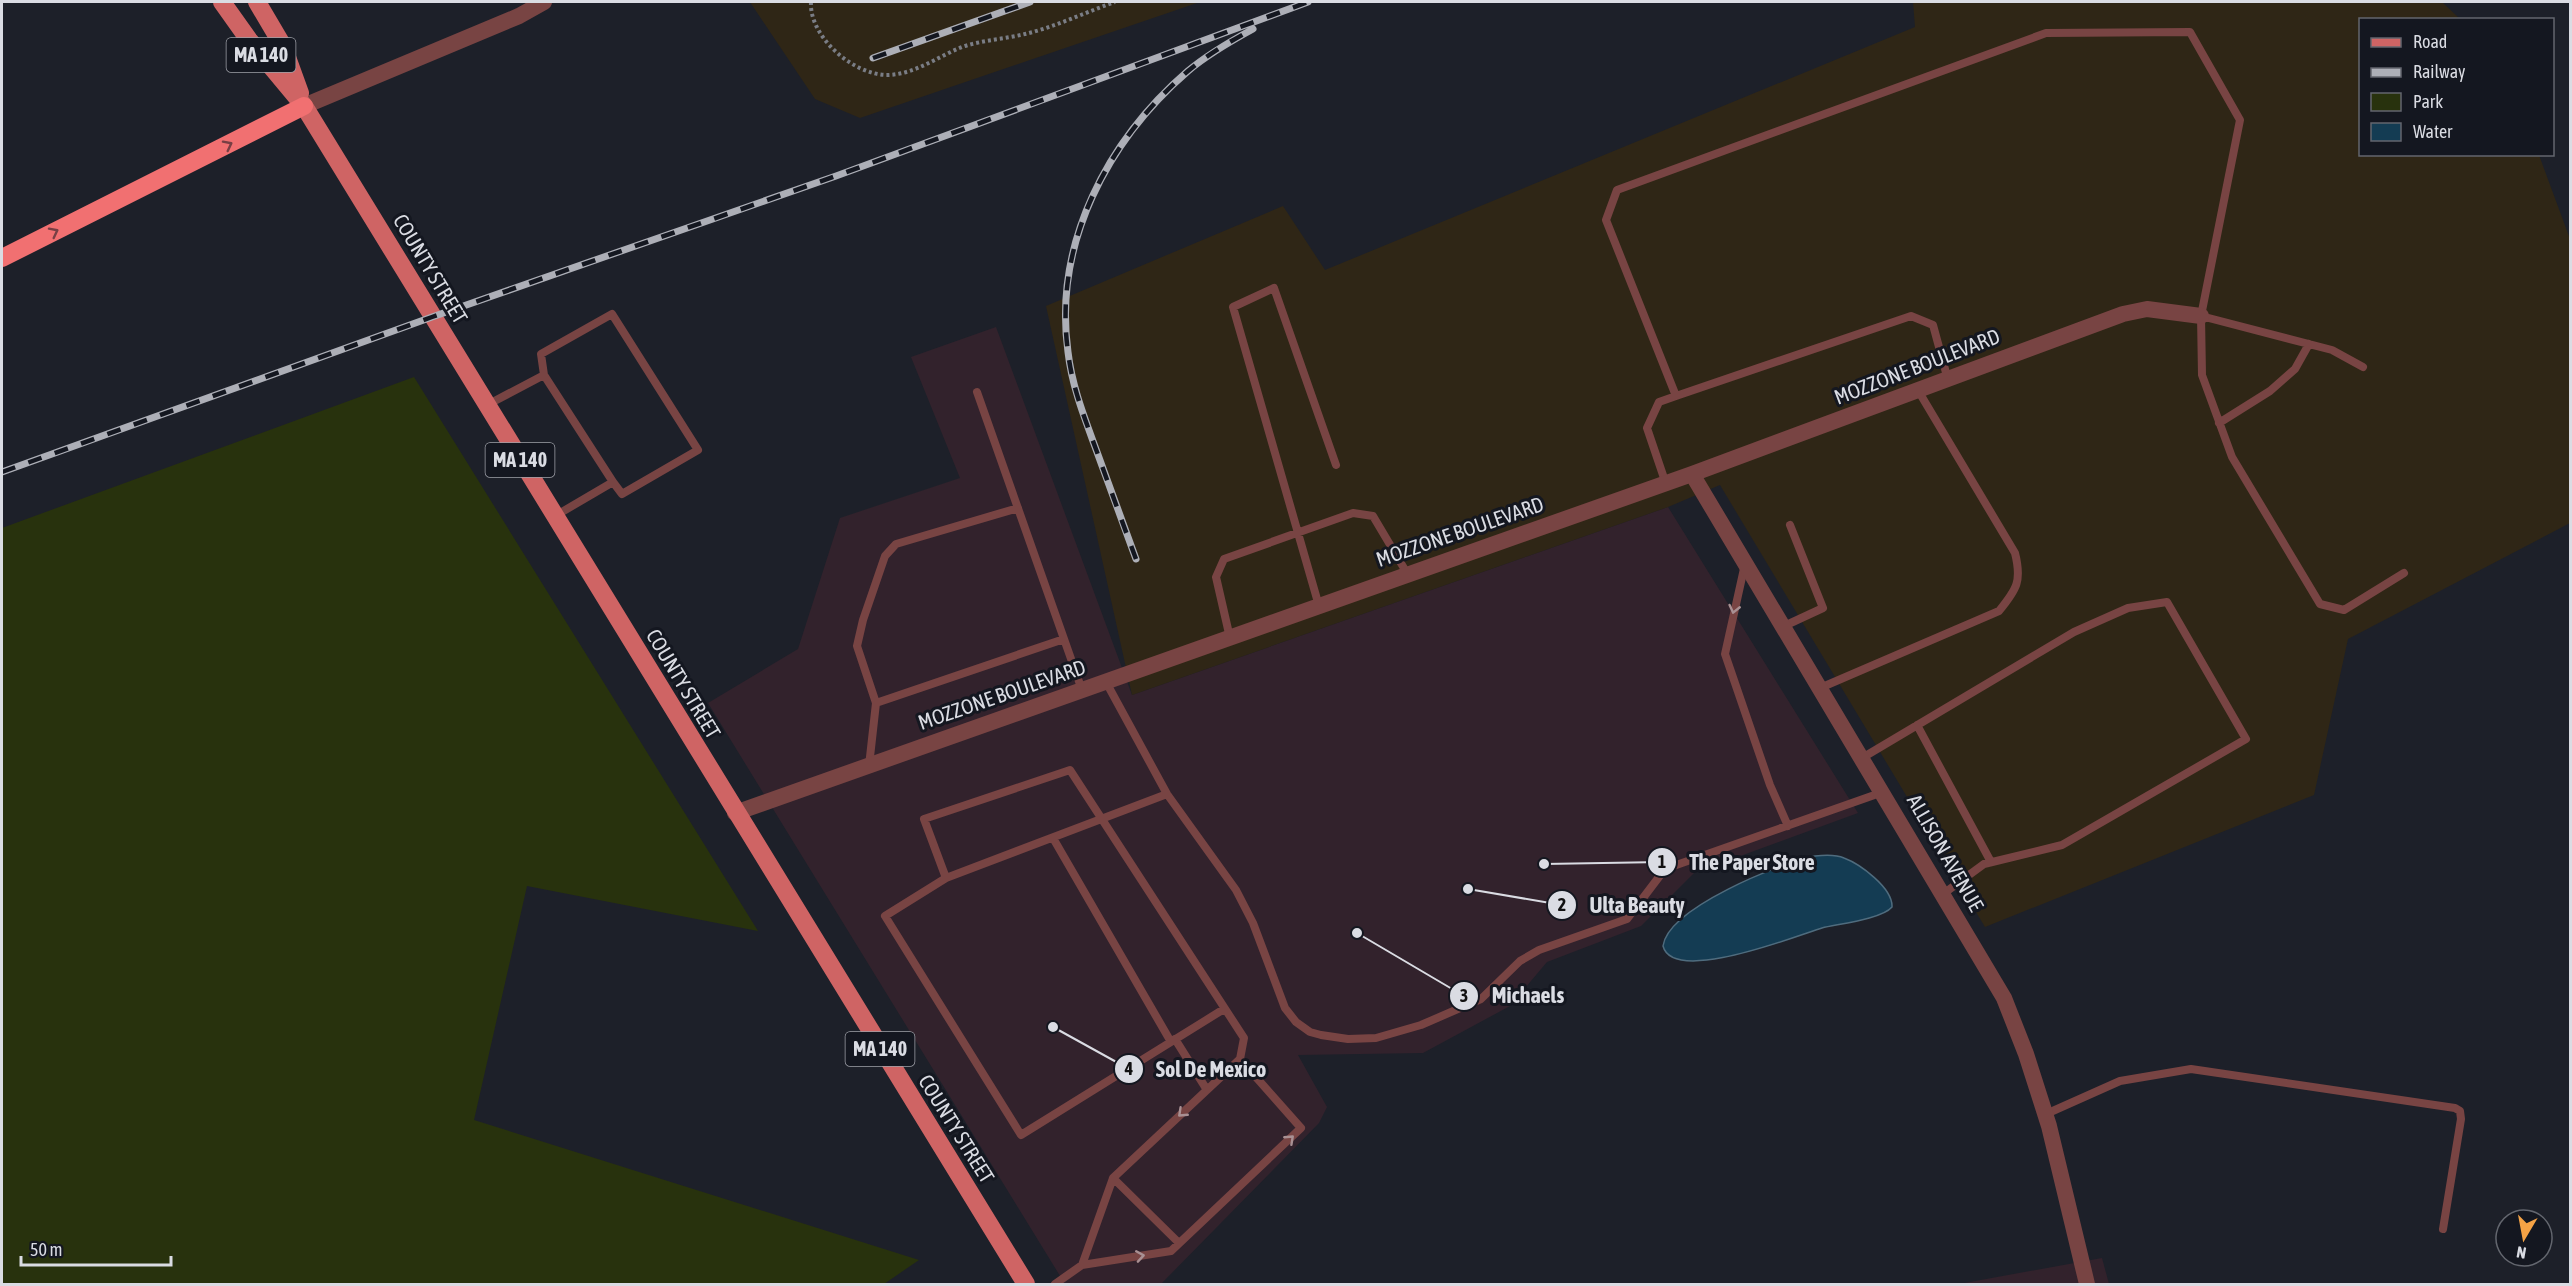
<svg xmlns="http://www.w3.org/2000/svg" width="2572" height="1286" font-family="'Asap Condensed',sans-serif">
  <rect width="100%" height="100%" fill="#1d2029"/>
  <path fill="#32222c" d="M 996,327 L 1132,695 L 1668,507 L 1858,813 L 1694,873 L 1641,926 L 1547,962 L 1510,1006 L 1423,1053 L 1298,1055 L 1327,1107 L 1319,1123 L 1161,1284 L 1065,1284 L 708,703 L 798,649 L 840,518 L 960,478 L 911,357 Z
    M 2102,1258 L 2109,1284 L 1959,1284 Z"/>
  <path fill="#2f2616" d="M 750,2 L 1200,2 L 860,118 L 815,99 Z
    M 1913,2 L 2442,2 L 2460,19 L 2360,20 L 2360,154 L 2539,155 L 2570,239 L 2570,523 L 2348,639 L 2314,795 L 1985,927 L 1720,485 L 1668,507 L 1132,695 L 1046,306 L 1283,206 L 1325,270 L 1915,27 Z"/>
  <path fill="#28320d" d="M 414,377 L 758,931 L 527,886 L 474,1120 L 919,1260 L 884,1284 L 2,1284 L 2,528 Z"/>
  <path fill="#143c53" stroke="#4f6c7e" stroke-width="1.5" d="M 1815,856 C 1824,855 1835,854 1844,858 C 1860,864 1893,888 1892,907 C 1882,919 1838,924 1822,928 C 1796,936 1673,985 1663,946 C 1668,908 1780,863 1815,856 Z"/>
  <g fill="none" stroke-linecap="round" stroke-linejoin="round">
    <path stroke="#7a7d85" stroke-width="4" stroke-dasharray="3 3" stroke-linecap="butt" d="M 811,2 C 809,36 852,74 886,75 C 914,75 937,57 962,47 C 982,40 1005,39 1025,34 C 1055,27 1086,12 1115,2"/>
    <path stroke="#784443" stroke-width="8" d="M 2201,316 L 2332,350 L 2363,367
      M 544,375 L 541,354 L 612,314 L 698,450 L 622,494 L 613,482
      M 1948,380 L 1933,325 L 1911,316 L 1676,396 L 1606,220 L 1617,190 L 2046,33 L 2190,32 L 2240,120 L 2201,316 L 2202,375 L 2232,457 L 2320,604 L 2344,610 L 2404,573
      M 977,392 L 1082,690
      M 487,405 L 544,375 L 613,482 L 555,516
      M 2219,423 L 2270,391 L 2295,369 L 2309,344
      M 1666,484 L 1647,428 L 1659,402 L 1676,396
      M 1745,564 L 1725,654 L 1770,785 L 1788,826
      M 1319,606 L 1233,307 L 1274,288 L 1336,465
      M 1782,627 L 1823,608 L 1790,525
      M 1230,638 L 1216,577 L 1224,559 L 1353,513 L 1373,516 L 1408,575
      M 1106,682 L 1167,794 L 1236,890 L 1253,923 L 1285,1008 L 1296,1022 L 1310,1032 L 1321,1035 L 1348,1039 L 1376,1038 L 1421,1025 L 1481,999 L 1520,961 L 1539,950 L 1627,919 L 1665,869 L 1883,792
      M 1820,688 L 1999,611 C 2017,589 2022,581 2015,553 L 1919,392
      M 876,703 L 857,646 L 863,620 L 885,556 L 896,544 L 1018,508
      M 1917,725 L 1991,862
      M 1862,758 L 2074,632 L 2128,608 L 2167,602 L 2246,739 L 2062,845 L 1984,864 L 1943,894
      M 869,766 L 876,703 L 1064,639
      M 1167,794 L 946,878 L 885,916 L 1021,1135 L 1224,1009
      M 1053,838 L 1171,1042
      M 946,878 L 924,819 L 1070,770 L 1244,1038 L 1240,1059 L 1113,1178 L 1082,1265
      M 1175,1039 L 1207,1090
      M 2046,1114 L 2120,1081 L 2191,1069 L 2455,1108 L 2460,1111 L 2461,1119 L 2443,1229
      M 1113,1178 L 1179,1243
      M 1055,1284 L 1082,1265 L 1171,1251 L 1301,1128 L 1240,1059"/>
    <path stroke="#784443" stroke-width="16" d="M 304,106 L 519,16 L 544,2
      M 1692,474 L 2004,998 L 2026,1054 L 2049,1126 L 2087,1284
      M 735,813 L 1692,474 L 2123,314 L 2147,309 L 2201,316"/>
    <path stroke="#cf6464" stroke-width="18" d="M 222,2 L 249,40 L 304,106 L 1026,1284
      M 257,2 L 283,46 L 300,93"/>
    <path stroke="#f17071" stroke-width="18" d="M 2,258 L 304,106"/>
    <defs>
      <path id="rail" d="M 873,58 L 1030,2
        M 2,472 L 432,317 L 836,176 L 1308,2
        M 1136,559 C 1123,524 1110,488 1097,452 C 1085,419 1072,387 1068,352 C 1053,243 1108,140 1188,71 C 1208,54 1231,41 1253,29"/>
    </defs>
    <use href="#rail" stroke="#adafb7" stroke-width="7"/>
    <use href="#rail" stroke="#141720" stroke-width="4.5" stroke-dasharray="14" stroke-linecap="butt"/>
  </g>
  <defs><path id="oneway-chevron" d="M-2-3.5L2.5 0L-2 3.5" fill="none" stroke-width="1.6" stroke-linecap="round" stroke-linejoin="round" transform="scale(1.5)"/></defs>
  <g stroke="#773f44">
    <use href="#oneway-chevron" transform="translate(228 145) rotate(-27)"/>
    <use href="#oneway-chevron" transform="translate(54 232) rotate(-27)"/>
  </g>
  <g stroke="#a99093">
    <use href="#oneway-chevron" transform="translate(1734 609) rotate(103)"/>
    <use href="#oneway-chevron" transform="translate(1182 1113) rotate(137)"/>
    <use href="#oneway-chevron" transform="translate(1290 1139) rotate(-43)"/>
    <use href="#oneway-chevron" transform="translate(1140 1256) rotate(-9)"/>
  </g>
  <g text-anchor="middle" stroke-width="6" stroke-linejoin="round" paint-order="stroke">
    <g fill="#141720" stroke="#9fa1a8" stroke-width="1.5">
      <rect x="226.5" y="38" width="69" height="34" rx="4.5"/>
      <rect x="485.5" y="443" width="69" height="34" rx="4.5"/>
      <rect x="845.5" y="1032" width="69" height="34" rx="4.5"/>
    </g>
    <g font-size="20" font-weight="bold" fill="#dadce3">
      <text x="261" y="62">MA 140</text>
      <text x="520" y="467">MA 140</text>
      <text x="880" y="1056">MA 140</text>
    </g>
    <g font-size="21" fill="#dadce3" stroke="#141720">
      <text transform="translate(430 269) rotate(59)" y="7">COUNTY STREET</text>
      <text transform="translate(1917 367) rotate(-21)" y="7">MOZZONE BOULEVARD</text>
      <text transform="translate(1460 532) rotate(-19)" y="7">MOZZONE BOULEVARD</text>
      <text transform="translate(683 684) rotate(59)" y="7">COUNTY STREET</text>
      <text transform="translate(1002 695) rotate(-19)" y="7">MOZZONE BOULEVARD</text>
      <text transform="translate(1945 853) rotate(60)" y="7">ALLISON AVENUE</text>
      <text transform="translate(956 1129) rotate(58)" y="7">COUNTY STREET</text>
    </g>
  </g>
  <path fill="none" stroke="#dadce3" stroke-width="2" d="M1544 864L1662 862M1468 889L1562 905M1357 933L1464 996M1053 1027L1129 1069"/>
  <g fill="#dadce3" stroke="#141720" stroke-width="2">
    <circle cx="1544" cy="864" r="6"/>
    <circle cx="1468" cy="889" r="6"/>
    <circle cx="1357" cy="933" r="6"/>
    <circle cx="1053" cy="1027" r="6"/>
    <circle cx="1662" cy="862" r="15"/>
    <circle cx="1562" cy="905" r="15"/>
    <circle cx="1464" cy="996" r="15"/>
    <circle cx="1129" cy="1069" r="15"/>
  </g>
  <g font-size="18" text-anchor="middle" font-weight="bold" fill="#111">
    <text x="1662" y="868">1</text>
    <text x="1562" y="911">2</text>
    <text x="1464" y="1002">3</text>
    <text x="1129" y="1075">4</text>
  </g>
  <g font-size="22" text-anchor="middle" font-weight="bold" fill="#dadce3" stroke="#141720" stroke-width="6" stroke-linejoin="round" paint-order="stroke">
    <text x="1752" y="870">The Paper Store</text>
    <text x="1637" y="913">Ulta Beauty</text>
    <text x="1528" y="1003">Michaels</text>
    <text x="1211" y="1077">Sol De Mexico</text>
  </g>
  <rect width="2572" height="1286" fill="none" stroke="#dadce3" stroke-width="6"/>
  <rect x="2359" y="18" width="195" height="138" fill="#141720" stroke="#63666e" stroke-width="1.5"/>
  <rect x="2371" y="38" width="30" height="9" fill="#cf6464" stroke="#63666e" stroke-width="1.5"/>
  <text x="2413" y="48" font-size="18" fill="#dadce3">Road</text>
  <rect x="2371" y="68" width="30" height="9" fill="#adafb7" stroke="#63666e" stroke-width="1.5"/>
  <text x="2413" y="78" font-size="18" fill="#dadce3">Railway</text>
  <rect x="2371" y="93" width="30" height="18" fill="#28320d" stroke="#63666e" stroke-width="1.5"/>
  <text x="2413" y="108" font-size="18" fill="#dadce3">Park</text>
  <rect x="2371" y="123" width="30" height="18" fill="#143c53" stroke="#63666e" stroke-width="1.5"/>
  <text x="2413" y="138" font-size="18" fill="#dadce3">Water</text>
  <g transform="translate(2524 1238) rotate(190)"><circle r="28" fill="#141720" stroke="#63666e" stroke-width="1.5"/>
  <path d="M0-4.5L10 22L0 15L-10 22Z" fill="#f5a345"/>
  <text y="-9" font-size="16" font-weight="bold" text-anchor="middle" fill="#dadce3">N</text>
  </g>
  <path d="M21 1256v9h150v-9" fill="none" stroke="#dadce3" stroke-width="3"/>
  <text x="30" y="1256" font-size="18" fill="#dadce3" stroke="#141720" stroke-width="4.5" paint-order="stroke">50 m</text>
</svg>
